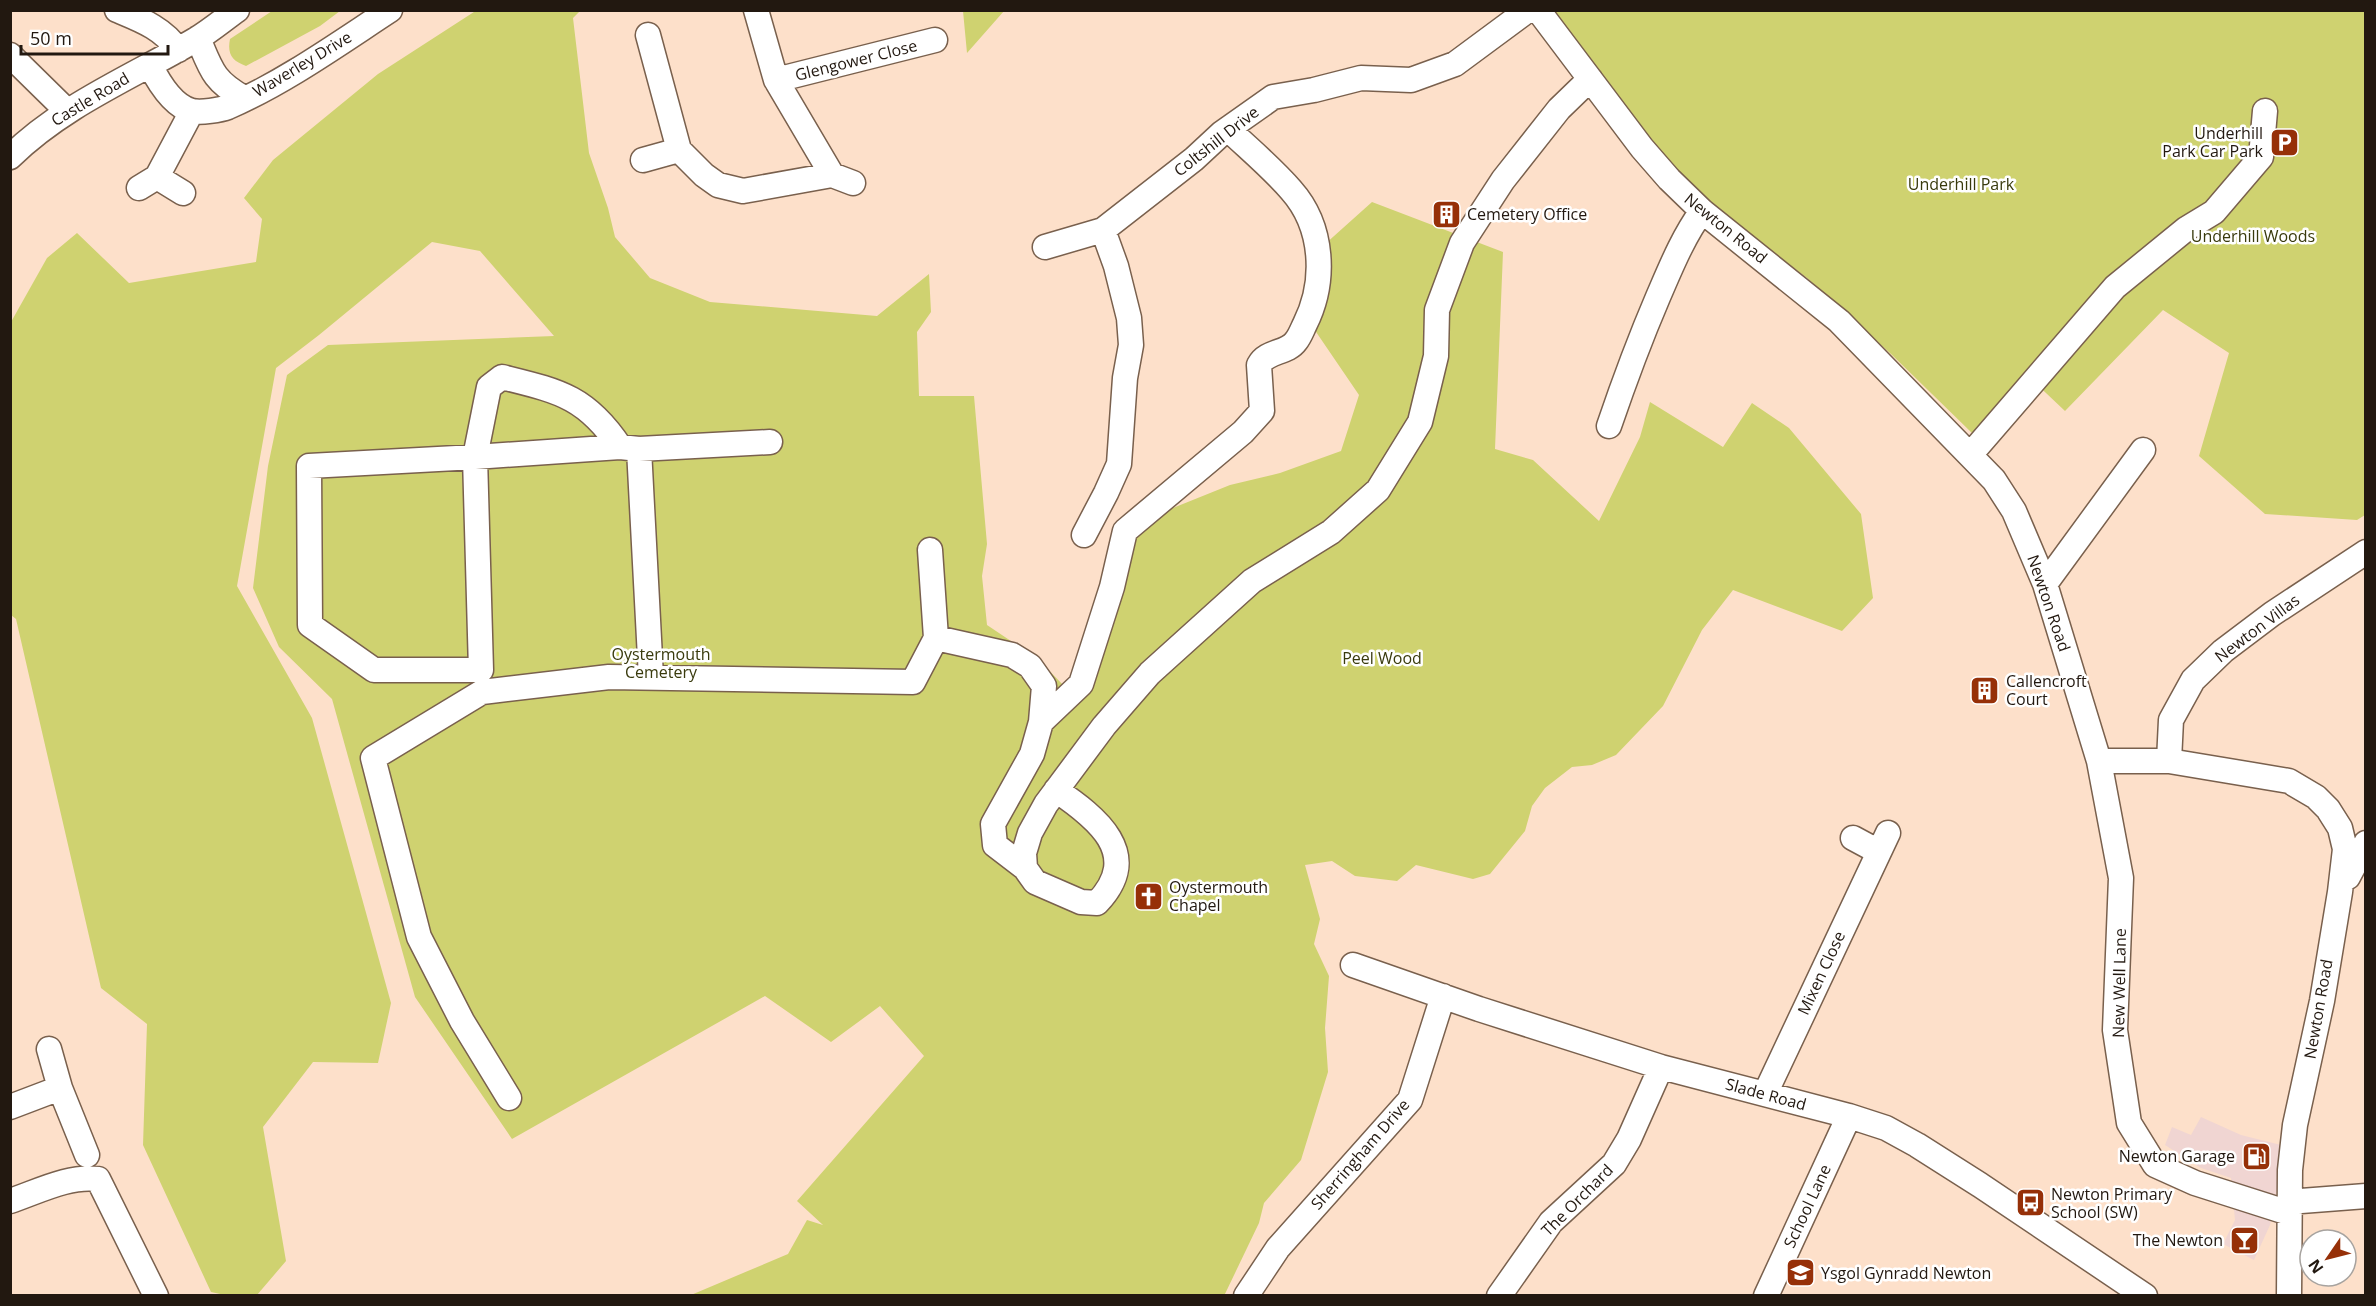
<svg xmlns="http://www.w3.org/2000/svg" width="2376" height="1306" font-family="'Open Sans',sans-serif">
  <rect width="100%" height="100%" fill="#fde0ca"/>
  <path fill="#f0d5d2" d="M 2201,1117 L 2241,1135 L 2285,1146 L 2270,1225 L 2254,1260 L 2223,1244 L 2235,1220 L 2231,1178 L 2201,1168 L 2165,1145 L 2172,1127 L 2191,1135 Z"/>
  <path fill="#cfd270" d="M 477,10 L 580,11 L 573,18 L 589,153 L 608,208 L 615,237 L 650,278 L 710,302 L 877,316 L 929,274 L 931,312 L 917,332 L 919,396 L 974,396 L 987,544 L 982,576 L 987,625 L 1038,659 L 1065,687 L 1137,535 L 1163,512 L 1230,485 L 1280,473 L 1341,451 L 1359,395 L 1312,326 L 1324,245 L 1372,202 L 1503,252 L 1495,449 L 1533,460 L 1599,521 L 1640,437 L 1650,402 L 1723,447 L 1752,403 L 1789,428 L 1861,514 L 1873,598 L 1842,631 L 1733,590 L 1702,630 L 1663,706 L 1616,755 L 1592,765 L 1572,767 L 1545,788 L 1532,806 L 1525,831 L 1490,874 L 1473,879 L 1416,865 L 1397,881 L 1355,876 L 1332,861 L 1305,865 L 1320,919 L 1314,944 L 1329,976 L 1325,1028 L 1328,1072 L 1301,1160 L 1264,1203 L 1259,1223 L 1224,1296 L 691,1295 L 788,1254 L 807,1220 L 823,1225 L 797,1201 L 924,1056 L 880,1006 L 831,1042 L 765,996 L 512,1139 L 415,997 L 332,699 L 279,647 L 253,588 L 268,466 L 287,375 L 328,345 L 554,336 L 480,251 L 432,242 L 319,335 L 276,368 L 237,586 L 312,718 L 391,1003 L 378,1063 L 313,1062 L 263,1127 L 286,1261 L 257,1295 L 225,1295 L 211,1292 L 143,1145 L 147,1024 L 101,988 L 16,619 L 11,615 L 11,322 L 47,258 L 77,233 L 129,283 L 256,262 L 262,219 L 244,198 L 273,160 L 378,74 Z
    M 272,11 L 272,10 L 340,11 L 320,26 L 246,66 C 232,61 227,54 230,39 Z
    M 963,11 L 1004,11 L 967,53 Z
    M 1545,11 L 2365,11 L 2365,515 L 2357,520 L 2265,514 L 2199,456 L 2229,353 L 2163,310 L 2065,411 L 2026,374 L 1973,434 L 1891,354 L 1807,278 L 1708,203 L 1650,140 Z"/>
  <g fill="none" stroke-linecap="round" stroke-linejoin="round">
    <defs>
      <path id="minor" d="M 117,10 C 141,20 163,28 178,50
        M 756,10 L 776,80 L 832,175
        M 1538,10 L 1642,148 L 1669,179 L 1702,211 L 1839,321 L 1994,480 L 2014,511 L 2045,584 L 2099,761 L 2121,878 L 2115,1030 L 2129,1123 L 2155,1165 L 2195,1183 L 2289,1213
        M 648,35 L 679,150 L 704,175 L 718,185 L 743,191 L 832,175 L 853,183
        M 198,38 C 211,69 213,81 244,98
        M 10,55 L 67,111
        M 150,65 C 158,81 173,106 192,111 C 201,113 220,110 228,107 C 285,82 338,44 390,10
        M 776,80 L 935,40
        M 10,157 C 63,105 132,77 195,40 C 210,31 223,20 237,10
        M 643,160 L 679,150
        M 157,177 L 183,193
        M 139,188 L 157,177 L 192,111
        M 1045,247 L 1103,230 L 1194,159 L 1222,133 L 1273,97 L 1314,90 L 1361,78 L 1411,80 L 1455,64 L 1528,10
        M 1609,426 C 1624,382 1640,339 1658,297 C 1671,267 1683,237 1702,211
        M 620,447 C 586,396 558,391 502,377 L 489,387 L 475,457 L 481,670 L 374,670 L 310,625 L 309,466 L 475,457 L 620,447 L 639,449 L 770,442
        M 639,449 L 651,677
        M 1970,455 L 2115,287 L 2186,229 L 2214,212 L 2261,157 L 2265,111
        M 1084,535 L 1106,493 L 1119,464 L 1125,378 L 1131,345 L 1129,318 L 1116,266 L 1103,230
        M 2045,584 L 2143,450
        M 936,638 L 1012,655 L 1030,666 L 1044,686 L 1041,722 L 1032,754 L 993,824 L 995,845 L 1025,868
        M 1041,722 L 1081,684 L 1112,587 L 1125,531 L 1243,432 L 1262,411 L 1259,365 C 1267,350 1287,354 1296,341 C 1300,336 1302,330 1305,324 C 1326,282 1324,227 1291,190 C 1272,168 1249,149 1228,129
        M 2099,761 L 2169,761 L 2289,781 L 2316,797 L 2328,809 L 2340,828 L 2345,849 L 2340,892 L 2322,1001 L 2295,1125 L 2290,1170 L 2289,1296
        M 2169,761 L 2171,720 L 2193,680 L 2223,651 L 2272,614 L 2366,552
        M 1056,790 C 1096,817 1144,854 1097,903 L 1081,902 L 1035,882 L 1025,868 L 1024,853 L 1030,833 L 1046,804 L 1104,726 L 1150,673 L 1252,581 L 1331,532 L 1378,490 L 1420,422 L 1436,356 L 1437,310 L 1462,243 L 1503,180 L 1559,109 L 1590,79
        M 1853,838 L 1879,852
        M 2348,877 L 2366,843
        M 1353,965 L 1479,1009 L 1661,1067 L 1849,1116 L 1886,1128 L 1917,1145 L 1980,1185 L 2145,1296
        M 49,1049 L 60,1088 L 87,1155
        M 1765,1094 L 1888,833
        M 509,1098 L 462,1021 L 419,937 L 373,758 L 482,692 L 609,677 L 913,682 L 936,638 L 930,550
        M 10,1107 L 60,1088
        M 10,1201 C 37,1192 69,1175 98,1179 L 156,1296
        M 2288,1202 L 2366,1196
        M 1246,1296 L 1278,1248 L 1410,1100 L 1443,996
        M 1499,1296 L 1551,1222 L 1614,1164 L 1629,1139 L 1661,1067
        M 1766,1296 L 1849,1116"/>
    </defs>
    <use href="#minor" stroke="#79604d" stroke-width="27"/>
    <use href="#minor" stroke="#fff" stroke-width="24"/>
  </g>
  <defs>
    <symbol id="parking-square" viewBox="-11 -11 22 22"><rect x="-9" y="-9" width="18" height="18" rx="4" fill="#963008" stroke="#fff"/><path d="M-3.5-5.5H1a3.5 3.5 0 0 1 0 7H-1V5.5H-3.5ZM-1-3.4V-.6H.8a1.4 1.4 0 0 0 0-2.8Z" fill="#fff"/></symbol>
    <symbol id="building-square" viewBox="-11 -11 22 22"><rect x="-9" y="-9" width="18" height="18" rx="4" fill="#963008" stroke="#fff"/><path d="M-4-6H4V6H1V3H-1V6H-4ZM-2.5-4.3h1.7v1.8h-1.7ZM.8-4.3h1.7v1.8H.8ZM-2.5-1h1.7V.8h-1.7ZM.8-1h1.7V.8H.8Z" fill="#fff"/></symbol>
    <symbol id="church-square" viewBox="-11 -11 22 22"><rect x="-9" y="-9" width="18" height="18" rx="4" fill="#963008" stroke="#fff"/><path d="M-1.2-6h2.4v3.5h3.3v2.4h-3.3V6h-2.4V-.1h-3.3v-2.4h3.3Z" fill="#fff"/></symbol>
    <symbol id="fuel-square" viewBox="-11 -11 22 22"><rect x="-9" y="-9" width="18" height="18" rx="4" fill="#963008" stroke="#fff"/><path d="M-5.5-6h7V0h2V4h1.3V-2.5L3-4.5l.8-.8L6-3V5H2.5V1h-1V6h-7ZM-4.2-4.7v3.2H.2V-4.7Z" fill="#fff"/></symbol>
    <symbol id="bus-square" viewBox="-11 -11 22 22"><rect x="-9" y="-9" width="18" height="18" rx="4" fill="#963008" stroke="#fff"/><path d="M-5-6H5V4H4V6H2V4H-2V6H-4V4H-5ZM-3.5-4V0h7V-4ZM-3.5 1.2v1.5H-2V1.2ZM2 1.2v1.5H3.5V1.2Z" fill="#fff"/></symbol>
    <symbol id="bar-square" viewBox="-11 -11 22 22"><rect x="-9" y="-9" width="18" height="18" rx="4" fill="#963008" stroke="#fff"/><path d="M-6-5H6L.8 .8V4.5H3.5V6h-7V4.5H-.8V.8Z" fill="#fff"/></symbol>
    <symbol id="school-square" viewBox="-11 -11 22 22"><rect x="-9" y="-9" width="18" height="18" rx="4" fill="#963008" stroke="#fff"/><path d="M0-5L7-2L0 1L-7-2ZM-4 1L0 2.5L4 1V4Q0 6-4 4Z" fill="#fff"/></symbol>
  </defs>
  <g fill-rule="evenodd">
    <use href="#parking-square" x="2268" y="126" width="33" height="33"/>
    <use href="#building-square" x="1430" y="198" width="33" height="33"/>
    <use href="#building-square" x="1968" y="674" width="33" height="33"/>
    <use href="#church-square" x="1132" y="880" width="33" height="33"/>
    <use href="#fuel-square" x="2240" y="1140" width="33" height="33"/>
    <use href="#bus-square" x="2014" y="1186" width="33" height="33"/>
    <use href="#bar-square" x="2228" y="1224" width="33" height="33"/>
    <use href="#school-square" x="1784" y="1256" width="33" height="33"/>
  </g>
  <g text-anchor="middle" stroke-width="5" stroke-linejoin="round" paint-order="stroke">
    <g font-size="16" fill="#221810" stroke="#fff">
      <text transform="translate(856 60) rotate(-14)" y="6">Glengower Close</text>
      <text transform="translate(302 64) rotate(-31)" y="6">Waverley Drive</text>
      <text transform="translate(90 99) rotate(-31)" y="6">Castle Road</text>
      <text transform="translate(1216 141) rotate(-38)" y="6">Coltshill Drive</text>
      <text transform="translate(1726 228) rotate(39)" y="6">Newton Road</text>
      <text transform="translate(2049 603) rotate(71)" y="6">Newton Road</text>
      <text transform="translate(2257 628) rotate(-37)" y="6">Newton Villas</text>
      <text transform="translate(1821 973) rotate(-65)" y="6">Mixen Close</text>
      <text transform="translate(2119 983) rotate(-89)" y="6">New Well Lane</text>
      <text transform="translate(2318 1009) rotate(-80)" y="6">Newton Road</text>
      <text transform="translate(1766 1094) rotate(15)" y="6">Slade Road</text>
      <text transform="translate(1360 1154) rotate(-49)" y="6">Sherringham Drive</text>
      <text transform="translate(1577 1200) rotate(-45)" y="6">The Orchard</text>
      <text transform="translate(1807 1206) rotate(-65)" y="6">School Lane</text>
    </g>
    <g font-size="16" fill="#221810" stroke="#fff" text-anchor="start">
      <text x="2263" y="139" text-anchor="end">Underhill<tspan x="2263" dy="18">Park Car Park</tspan></text>
      <text x="1467" y="220">Cemetery Office</text>
      <text x="2006" y="687">Callencroft<tspan x="2006" dy="18">Court</tspan></text>
      <text x="1169" y="893">Oystermouth<tspan x="1169" dy="18">Chapel</tspan></text>
      <text x="2235" y="1162" text-anchor="end">Newton Garage</text>
      <text x="2051" y="1200">Newton Primary<tspan x="2051" dy="18">School (SW)</tspan></text>
      <text x="2223" y="1246" text-anchor="end">The Newton</text>
      <text x="1821" y="1279">Ysgol Gynradd Newton</text>
    </g>
    <g font-size="16" fill="#393a0d" stroke="#fff">
      <text x="1961" y="190">Underhill Park</text>
      <text x="2253" y="242">Underhill Woods</text>
      <text x="661" y="660">Oystermouth<tspan x="661" dy="18">Cemetery</tspan></text>
      <text x="1382" y="664">Peel Wood</text>
    </g>
  </g>
  <rect width="2376" height="1306" fill="none" stroke="#221810" stroke-width="24"/>
  <g transform="translate(2328 1258) rotate(235)"><circle r="28" fill="#ffffff" stroke="#a7a39f" stroke-width="1.5"/>
  <path d="M0-4.5L10 22L0 15L-10 22Z" fill="#963008"/>
  <text y="-9" font-size="16" font-weight="bold" text-anchor="middle" fill="#221810">N</text>
  </g>
  <path d="M21 45v9h147v-9" fill="none" stroke="#221810" stroke-width="3"/>
  <text x="30" y="45" font-size="18" fill="#221810" stroke="#ffffff" stroke-width="4.5" paint-order="stroke">50 m</text>
</svg>
